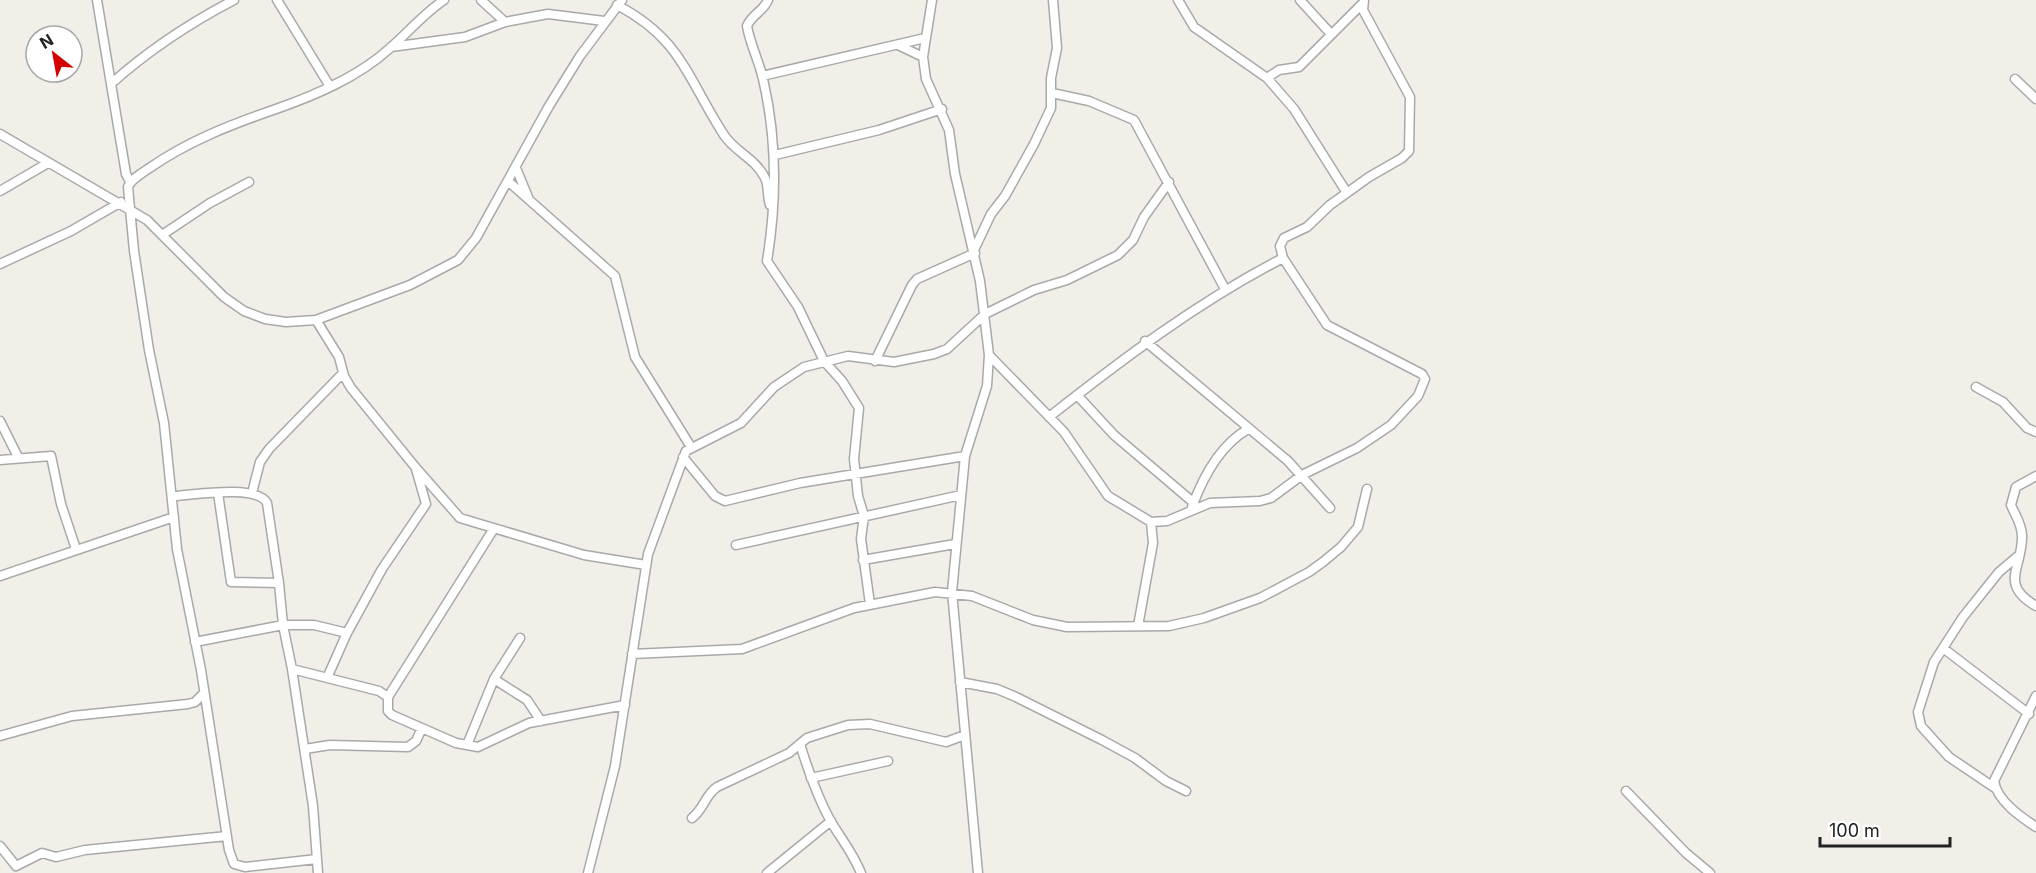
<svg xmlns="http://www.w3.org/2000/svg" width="2036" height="873" font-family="Inter,sans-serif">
  <rect width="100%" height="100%" fill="#f2efe9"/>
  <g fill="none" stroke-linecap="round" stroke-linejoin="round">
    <defs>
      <path id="street" d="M 97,0 L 126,174 L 130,182
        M 277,0 L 329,85
        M 481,0 L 505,22 L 548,14 L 604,21
        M 768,0 C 763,12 752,14 747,26 C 750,44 759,61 763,79 C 777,139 777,200 767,261 L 798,307 L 824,361 L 842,381 L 859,408 L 854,459 L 858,496 L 864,516 L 861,539 L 870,604
        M 932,0 L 923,57 L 926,79 L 949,130 L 955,174 L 980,281 L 989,355 L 987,386 L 965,456 L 952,592 L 978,873
        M 1178,0 L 1194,27 L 1267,78 L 1294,109 L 1347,193
        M 1300,0 L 1330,33
        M 617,5 C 682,39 687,78 724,135 C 735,152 755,158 765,178 C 769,186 767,196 770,205
        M 898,45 L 923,57
        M 391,47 L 465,37 L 505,22
        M 762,76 L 925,38
        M 1267,78 L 1279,70 L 1299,67 L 1362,4
        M 2015,79 L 2036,99
        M 112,83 C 149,50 190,23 234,0
        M 1052,93 L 1089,101 L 1134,120 L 1225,289
        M 0,134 L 147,220 L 224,297 L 244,311 L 265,319 L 286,322 L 316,320 L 410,285 L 458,260 L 476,238 L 549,106 L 580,56 L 622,0
        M 775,155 L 879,130 L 942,109
        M 516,168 L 528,197
        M 509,182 L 615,276 L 635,357 L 691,447
        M 0,191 L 48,163
        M 162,235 L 210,203 L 249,182
        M 974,250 L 991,214 L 1005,196 L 1034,144 L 1051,108 L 1051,78 L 1057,48 L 1053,0
        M 0,264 L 71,231 L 121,202
        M 316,320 L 339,357 L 344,376 L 351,388 L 416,468 L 460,518 L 584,555 L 646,565
        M 1145,341 L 1288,461 L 1330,508
        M 989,355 L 1064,432 L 1108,496 L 1151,522 L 1167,521 L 1210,503 L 1260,501 L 1271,498 L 1302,475 L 1357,448 L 1391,425 L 1418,396 L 1425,379 L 1422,374 L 1327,325 L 1283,258 L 1280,246 L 1284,238 L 1307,227 L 1330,205 L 1369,177 L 1402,158 L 1409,151 L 1410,97 L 1363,10 L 1364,0
        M 875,361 L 912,285 L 917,279 L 975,253
        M 1976,387 L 2003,402 L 2027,428 L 2036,432
        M 1077,395 L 1114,435 L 1194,503
        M 1049,417 C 1124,358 1198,302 1283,258
        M 0,421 L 18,457
        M 683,457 L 715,496 L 725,501 L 800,483 L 965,456
        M 0,460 L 51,456 L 61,504 L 76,549
        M 2036,476 L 2016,487 L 2011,505 C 2015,515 2022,524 2022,536 C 2023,567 1998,584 2036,606
        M 218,493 L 231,582 L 279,583
        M 252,493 L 260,462 L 269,449 L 343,373
        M 173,496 C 193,495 257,484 267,503 L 279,583 L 283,625 L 292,669 L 313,806 L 318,873
        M 1192,507 C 1203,477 1220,445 1248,429
        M 736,545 L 961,495
        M 863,560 L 955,544
        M 0,576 L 174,517
        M 1138,626 L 1153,543 L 1151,522
        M 195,642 L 283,625 L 314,625 L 347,633
        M 1943,648 L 2029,714
        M 632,654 L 742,649 L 854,608 L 935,592 L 972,596 L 1033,620 L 1067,627 L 1169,626 L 1204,618 L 1260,598 L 1309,572 L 1323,562 L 1341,547 L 1358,527 L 1367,489
        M 292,669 L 379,691 L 388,697 L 388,711 L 392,715 L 456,743 L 478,747 L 529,723 L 625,705
        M 327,678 L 347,633 L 382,569 L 426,504 L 416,469
        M 494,679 L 527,700 L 541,721
        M 960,682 L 997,689 L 1016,697 L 1102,740 L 1135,758 L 1166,781 L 1186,791
        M 2036,696 L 1994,781 C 1997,801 2021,817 2036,827
        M 388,697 L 493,530
        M 0,736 L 72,716 L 188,704 L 195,702 L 203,694
        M 800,744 C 808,770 817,796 830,820 C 841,839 852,851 861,873
        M 467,745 L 494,679 L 520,638
        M 305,749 L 330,745 L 408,747 L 416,741 L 422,728
        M 811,778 L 888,761
        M 1995,788 L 1949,757 L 1921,726 L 1918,712 L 1934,662 L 1963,617 L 1999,572 L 2018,556
        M 1626,791 L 1686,853 L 1710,873
        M 692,818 C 704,809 705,795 717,787 L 789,753 L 807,738 L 848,725 L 870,724 L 946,742 L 965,735
        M 0,846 L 16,866 L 42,853 L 56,857 L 85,850 L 227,836
        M 317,859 L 245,867 L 234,864 L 229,850 L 201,670 L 177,549 L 164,423 L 149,350 L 134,251 L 128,187 C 131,179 141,174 148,169 C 188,141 230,125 276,109 C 316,95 358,77 389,49 C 408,33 423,14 444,0
        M 588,873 L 615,766 L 648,554 L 686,451 L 741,423 L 774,387 L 804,367 L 848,356 L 894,362 L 934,354 L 947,349 L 985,314 L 1034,290 L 1067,280 L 1118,255 L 1133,240 L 1144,217 L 1169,182
        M 767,873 L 831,821"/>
    </defs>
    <use href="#street" stroke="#a9a9a9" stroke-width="11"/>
    <use href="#street" stroke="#fff" stroke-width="8"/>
  </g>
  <g transform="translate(54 54) rotate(329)"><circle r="28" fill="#ffffff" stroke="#a7a7a7" stroke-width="1.5"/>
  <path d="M0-4.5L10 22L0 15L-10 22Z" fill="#d40000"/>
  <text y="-9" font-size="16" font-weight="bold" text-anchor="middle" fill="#222222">N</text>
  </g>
  <path d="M1820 837v9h130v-9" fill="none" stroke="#222222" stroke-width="3"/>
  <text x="1829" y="837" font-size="18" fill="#222222" stroke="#ffffff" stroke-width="4.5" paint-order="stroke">100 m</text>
</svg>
